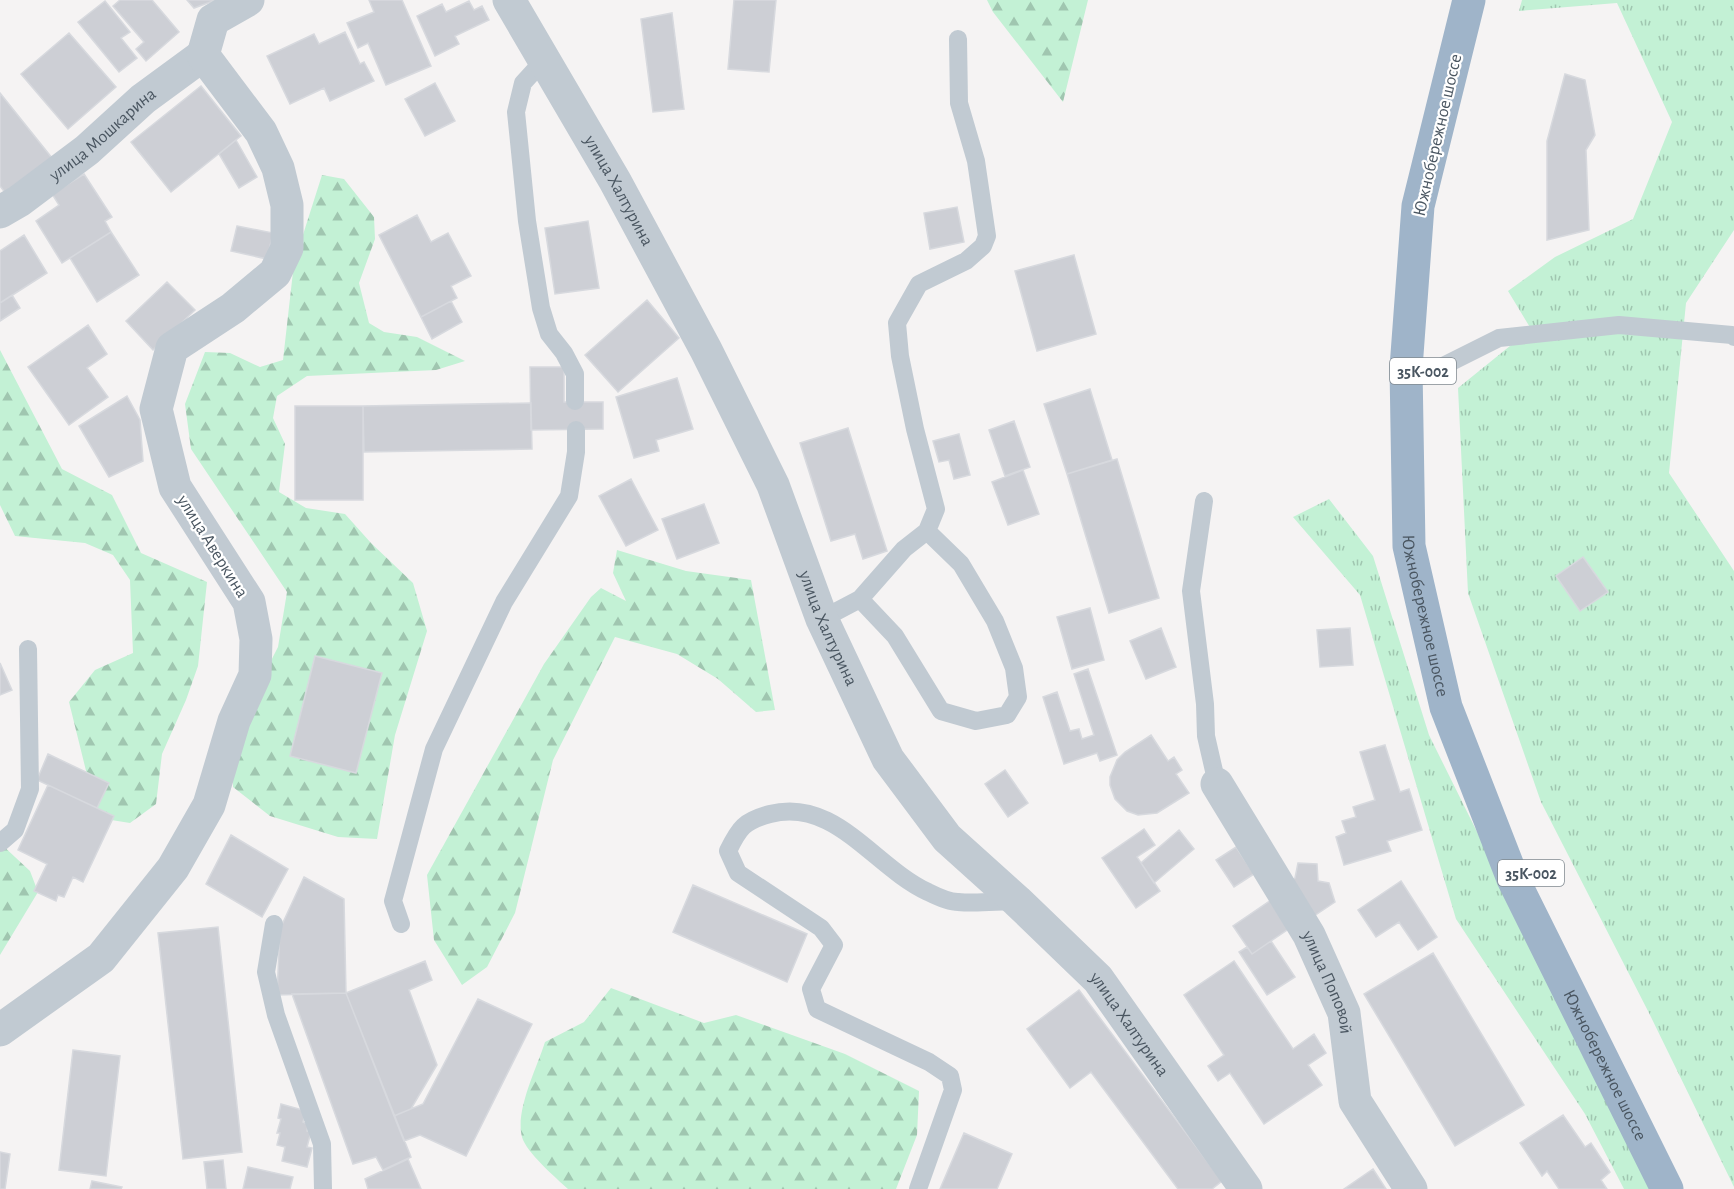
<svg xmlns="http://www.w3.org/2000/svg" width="1734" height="1189" font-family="'Alegreya Sans',sans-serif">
  <defs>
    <pattern id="grass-tufts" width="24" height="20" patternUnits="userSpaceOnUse" patternTransform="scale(1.5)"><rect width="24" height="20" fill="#c3f1d5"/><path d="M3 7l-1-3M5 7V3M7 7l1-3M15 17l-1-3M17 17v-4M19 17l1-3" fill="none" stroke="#a0c6b0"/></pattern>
    <pattern id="forest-firs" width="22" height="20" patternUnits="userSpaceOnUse" patternTransform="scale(1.5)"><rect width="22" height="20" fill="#c3f1d5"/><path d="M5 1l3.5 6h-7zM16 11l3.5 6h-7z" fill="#a0c6b0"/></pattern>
  </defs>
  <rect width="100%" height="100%" fill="#f5f3f3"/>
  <path fill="url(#grass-tufts)" d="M 1522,0 L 1734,0 L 1734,230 L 1686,303 L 1669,473 L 1734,571 L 1734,1187 L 1649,1013 L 1541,802 L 1468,593 L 1458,388 L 1531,329 L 1508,291 L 1555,257 L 1633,219 L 1672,122 L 1617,3 L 1519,11 Z
    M 1329,499 L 1373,556 L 1429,735 L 1654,1189 L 1624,1189 L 1585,1114 L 1456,919 L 1360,595 L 1293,517 Z"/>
  <path fill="url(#forest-firs)" d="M 987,0 L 1088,0 L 1063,102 L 993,12 Z
    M 322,175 L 344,179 L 374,217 L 375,239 L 359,283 L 369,323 L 384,332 L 417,337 L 465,361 L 436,370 L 307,376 L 277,396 L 273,418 L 285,444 L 279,492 L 306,508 L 345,514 L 371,543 L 413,583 L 427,631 L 395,735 L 377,839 L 338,837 L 270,816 L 233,787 L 232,737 L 278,647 L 287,592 L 191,449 L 185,404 L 205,352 L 230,353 L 260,367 L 283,360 L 294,263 Z
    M 0,350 L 62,469 L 112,495 L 141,553 L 207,582 L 198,666 L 186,700 L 162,754 L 156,804 L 130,823 L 105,819 L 94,803 L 69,702 L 95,670 L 133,653 L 130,580 L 113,555 L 85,543 L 15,536 L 0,505 Z
    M 617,550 L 686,571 L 751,580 L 775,710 L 756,712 L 718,679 L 677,654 L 615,637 L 553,760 L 515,913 L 487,967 L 462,985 L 434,940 L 427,875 L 544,664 L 591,597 L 601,588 L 626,601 L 613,573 Z
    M 0,843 L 30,871 L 38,892 L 0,955 Z
    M 611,988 L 704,1023 L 736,1015 L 845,1054 L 919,1091 L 917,1135 L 896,1189 L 568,1189 C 556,1178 526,1152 522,1137 C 515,1110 537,1068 545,1042 L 584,1022 Z"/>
  <path fill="#cdcfd5" stroke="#d7d9de" stroke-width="1.5" d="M 120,0 L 152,0 L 179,32 L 146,61 L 136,49 L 144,42 L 113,6 Z
    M 187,0 L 216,0 L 194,8 Z
    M 369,0 L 402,0 L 431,66 L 386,85 L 368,43 L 358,48 L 347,23 L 374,12 Z
    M 734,0 L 776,0 L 769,72 L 728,69 Z
    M 105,1 L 130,32 L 121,38 L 137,58 L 119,72 L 78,22 Z
    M 469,1 L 474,10 L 482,6 L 489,20 L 455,36 L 459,44 L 435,56 L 417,16 L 442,4 L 446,12 Z
    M 672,13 L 684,109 L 653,112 L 641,19 Z
    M 345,32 L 360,64 L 364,62 L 374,81 L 330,101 L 324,88 L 290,104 L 267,56 L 314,34 L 319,44 Z
    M 69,33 L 116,87 L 68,129 L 21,74 Z
    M 1565,74 L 1585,80 L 1595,135 L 1586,150 L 1589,230 L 1547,240 L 1547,141 Z
    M 435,83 L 455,121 L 425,136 L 405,99 Z
    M 201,86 L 241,136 L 171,192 L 131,142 Z
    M 0,93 L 52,158 L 6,194 L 0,186 Z
    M 236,140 L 257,177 L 239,188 L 219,154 Z
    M 84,174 L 112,217 L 105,221 L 111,232 L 62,263 L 36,221 L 59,205 L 52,194 Z
    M 957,207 L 964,242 L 930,249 L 924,213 Z
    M 417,215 L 431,242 L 448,233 L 471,276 L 451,286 L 457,298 L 421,317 L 379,235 Z
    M 588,221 L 599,288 L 555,294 L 545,228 Z
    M 237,226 L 273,233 L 267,259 L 231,251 Z
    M 111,232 L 139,275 L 97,302 L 70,258 Z
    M 24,235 L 47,273 L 0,303 L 0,251 Z
    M 1074,255 L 1096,334 L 1037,351 L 1015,271 Z
    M 167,282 L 195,310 L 153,350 L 126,321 Z
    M 12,295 L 20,308 L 0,321 L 0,303 Z
    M 647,300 L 679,338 L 618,392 L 585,355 Z
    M 451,301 L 462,322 L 432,339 L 421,317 Z
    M 88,325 L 107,354 L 87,368 L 108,397 L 69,425 L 28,367 Z
    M 530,367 L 564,367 L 564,402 L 603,402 L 603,429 L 531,430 Z
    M 677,378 L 693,429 L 656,440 L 659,451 L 634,458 L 616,397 Z
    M 1090,389 L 1112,460 L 1067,474 L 1044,404 Z
    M 127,396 L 140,420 L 143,461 L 109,477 L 79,426 Z
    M 531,403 L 532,449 L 364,452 L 363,406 Z
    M 295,406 L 363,406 L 363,500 L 295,500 Z
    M 1014,421 L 1030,467 L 1005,476 L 989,430 Z
    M 848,428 L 887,551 L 863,559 L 855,534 L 831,541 L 800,443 Z
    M 959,434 L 970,475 L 954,479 L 949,460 L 939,462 L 933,441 Z
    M 1117,459 L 1159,598 L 1109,613 L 1067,474 Z
    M 1023,470 L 1039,514 L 1008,525 L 992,482 Z
    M 631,479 L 658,530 L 626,546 L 599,496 Z
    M 704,504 L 719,543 L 677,559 L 662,519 Z
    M 1583,557 L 1608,592 L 1580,611 L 1556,576 Z
    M 1090,608 L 1104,660 L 1072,669 L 1057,617 Z
    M 1161,628 L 1176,667 L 1146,679 L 1130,641 Z
    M 1350,628 L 1353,665 L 1320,667 L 1317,630 Z
    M 315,656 L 382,673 L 356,773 L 290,756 Z
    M 0,663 L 12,690 L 0,695 Z
    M 1088,669 L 1117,755 L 1100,761 L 1097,753 L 1064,764 L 1043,697 L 1057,692 L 1070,731 L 1079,729 L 1082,739 L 1094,735 L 1074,674 Z
    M 1151,735 L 1168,761 L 1174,757 L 1182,770 L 1176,774 L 1189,793 L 1157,813 L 1138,815 L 1127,811 L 1115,799 L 1110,785 L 1110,777 L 1117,760 L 1125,752 Z
    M 1385,745 L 1400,792 L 1409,789 L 1422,830 L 1387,841 L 1391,851 L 1344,865 L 1336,837 L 1346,833 L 1342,821 L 1356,817 L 1353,807 L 1375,800 L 1360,752 Z
    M 48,754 L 109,783 L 97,808 L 37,780 Z
    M 1005,770 L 1028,803 L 1008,817 L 985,784 Z
    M 48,785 L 114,816 L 83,882 L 73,877 L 64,897 L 58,895 L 56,901 L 34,891 L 47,864 L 18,850 Z
    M 1144,829 L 1155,845 L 1137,857 L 1160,891 L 1136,908 L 1102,858 Z
    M 1179,830 L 1194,849 L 1154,883 L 1141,863 Z
    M 231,835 L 288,869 L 262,917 L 206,884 Z
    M 1236,847 L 1254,874 L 1234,887 L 1216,860 Z
    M 1298,863 L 1317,864 L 1318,881 L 1329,883 L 1335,902 L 1311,918 L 1288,883 L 1295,878 Z
    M 304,877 L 344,899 L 346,993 L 277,995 L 280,929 Z
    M 1401,881 L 1437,937 L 1418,950 L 1399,922 L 1376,937 L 1358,910 Z
    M 693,885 L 807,934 L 787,982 L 673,932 Z
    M 1274,898 L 1293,926 L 1252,954 L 1233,926 Z
    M 218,927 L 242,1152 L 183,1159 L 158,933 Z
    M 1271,941 L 1295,977 L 1267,995 L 1239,952 L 1247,947 L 1252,954 Z
    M 1433,953 L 1524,1105 L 1455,1146 L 1364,994 Z
    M 425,961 L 432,980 L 409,990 L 437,1065 L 411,1109 L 394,1116 L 346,993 Z
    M 1234,961 L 1293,1049 L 1314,1034 L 1326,1053 L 1308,1065 L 1322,1085 L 1264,1124 L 1230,1073 L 1218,1081 L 1208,1066 L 1224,1055 L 1184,995 Z
    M 1079,990 L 1222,1181 L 1212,1189 L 1178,1189 L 1091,1072 L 1070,1088 L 1027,1029 Z
    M 346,993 L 411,1157 L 383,1170 L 376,1157 L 353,1164 L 292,994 Z
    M 478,999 L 532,1024 L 466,1156 L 420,1135 L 404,1141 L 394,1116 L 423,1104 Z
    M 73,1050 L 120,1056 L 106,1176 L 59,1170 Z
    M 281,1104 L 306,1111 L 303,1122 L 308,1124 L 307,1131 L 311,1132 L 307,1147 L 312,1148 L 307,1167 L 282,1161 L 285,1147 L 277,1145 L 280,1133 L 277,1133 L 281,1119 L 278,1118 Z
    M 1563,1115 L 1585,1147 L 1591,1143 L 1610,1172 L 1601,1180 L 1607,1189 L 1559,1189 L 1547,1171 L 1542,1176 L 1520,1143 Z
    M 964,1133 L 1012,1154 L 997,1189 L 940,1189 Z
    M 0,1152 L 10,1154 L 5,1189 L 0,1189 Z
    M 408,1159 L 421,1189 L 368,1189 L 365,1179 Z
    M 223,1160 L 226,1189 L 207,1189 L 204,1162 Z
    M 248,1167 L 293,1177 L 290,1189 L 243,1189 Z
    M 1373,1169 L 1386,1189 L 1344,1189 Z
    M 92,1181 L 122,1187 L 121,1189 L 90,1189 Z"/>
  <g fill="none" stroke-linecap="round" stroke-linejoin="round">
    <path stroke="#c1cad2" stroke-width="18" d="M 544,60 L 523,83 L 516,112 L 527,221 L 541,308 L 549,334 L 564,353 L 575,374 L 575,401
      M 1423,376 L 1499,338 L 1619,325 L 1732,335 L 1734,337
      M 1204,501 L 1191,591 L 1205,704 L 1206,736 L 1217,784
      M 860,599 L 895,636 L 941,711 L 976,721 L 1007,715 L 1018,697 L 1014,668 L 995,621 L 961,564 L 927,531
      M 822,619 L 860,599 L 904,549 L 927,531 L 936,509 L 915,429 L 900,356 L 897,323 L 919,284 L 966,261 L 983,246 L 987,236 L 976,161 L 959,103 L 958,39
      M 0,843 L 15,830 L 30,789 L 28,649
      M 274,924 L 266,972 L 276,1015 L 322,1144 L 323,1189
      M 401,924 L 393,901 L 434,749 L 504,602 L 569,496 L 576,452 L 576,430
      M 918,1189 L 953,1090 L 950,1076 L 929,1062 L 817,1009 L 811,989 L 834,945 L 821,928 L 738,873 L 728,851 C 739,828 744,821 770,814 C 835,797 874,867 928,892 C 936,896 948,902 958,902 C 977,904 998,901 1017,901"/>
    <g stroke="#c1cad2" stroke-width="33">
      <path id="s1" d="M 0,212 L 19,201 L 87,150 L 143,99 L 203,55"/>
      <path id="s2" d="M 1217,784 L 1309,935 L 1344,1013 L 1355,1101 L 1411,1189"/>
      <path d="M 0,1030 L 101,958 L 173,868 L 209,805 L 234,721 L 255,675 L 256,639 L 249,602 L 175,487 L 156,409 L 172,348 L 233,308 L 275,273 L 287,248 L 287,205 L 278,168 L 261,132 L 203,55 L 213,20 L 248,0"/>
    </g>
    <path stroke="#c1cad2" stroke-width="33" id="s3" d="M 509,0 L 615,181 L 706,350 L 773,485 L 822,619 L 888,759 L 947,838 L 1017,901 L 1098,979 L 1246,1189"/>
    <path stroke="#9fb4c9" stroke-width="33" id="s4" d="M 1469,0 L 1418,206 L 1406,368 L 1409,546 L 1446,707 L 1513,879 L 1667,1189"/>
  </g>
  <g text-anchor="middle" stroke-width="4.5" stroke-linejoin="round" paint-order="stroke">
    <g fill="#fff" stroke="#808990" stroke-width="1.5">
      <rect x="1390" y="358" width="66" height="26" rx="4.5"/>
      <rect x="1498" y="860" width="66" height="26" rx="4.5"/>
    </g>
    <g font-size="16" font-weight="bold" fill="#4a5661">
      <text x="1423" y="377">35К-002</text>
      <text x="1531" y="879">35К-002</text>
    </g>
    <g font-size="18" fill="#4a5661" stroke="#fff">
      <text dy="6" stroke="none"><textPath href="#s1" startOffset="129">улица Мошкарина</textPath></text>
      <text transform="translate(1437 135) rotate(-77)" y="6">Южнобережное шоссе</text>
      <text dy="6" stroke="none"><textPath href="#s3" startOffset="220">улица Халтурина</textPath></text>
      <text transform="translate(213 546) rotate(58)" y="6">улица Аверкина</text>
      <text dy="6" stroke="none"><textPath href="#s4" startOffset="624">Южнобережное шоссе</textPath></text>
      <text dy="6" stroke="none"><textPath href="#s3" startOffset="706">улица Халтурина</textPath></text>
      <text dy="6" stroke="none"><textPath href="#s2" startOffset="228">улица Поповой</textPath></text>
      <text dy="6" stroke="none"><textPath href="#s3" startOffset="1210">улица Халтурина</textPath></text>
      <text dy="6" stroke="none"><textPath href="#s4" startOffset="1110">Южнобережное шоссе</textPath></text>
    </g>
  </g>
</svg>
